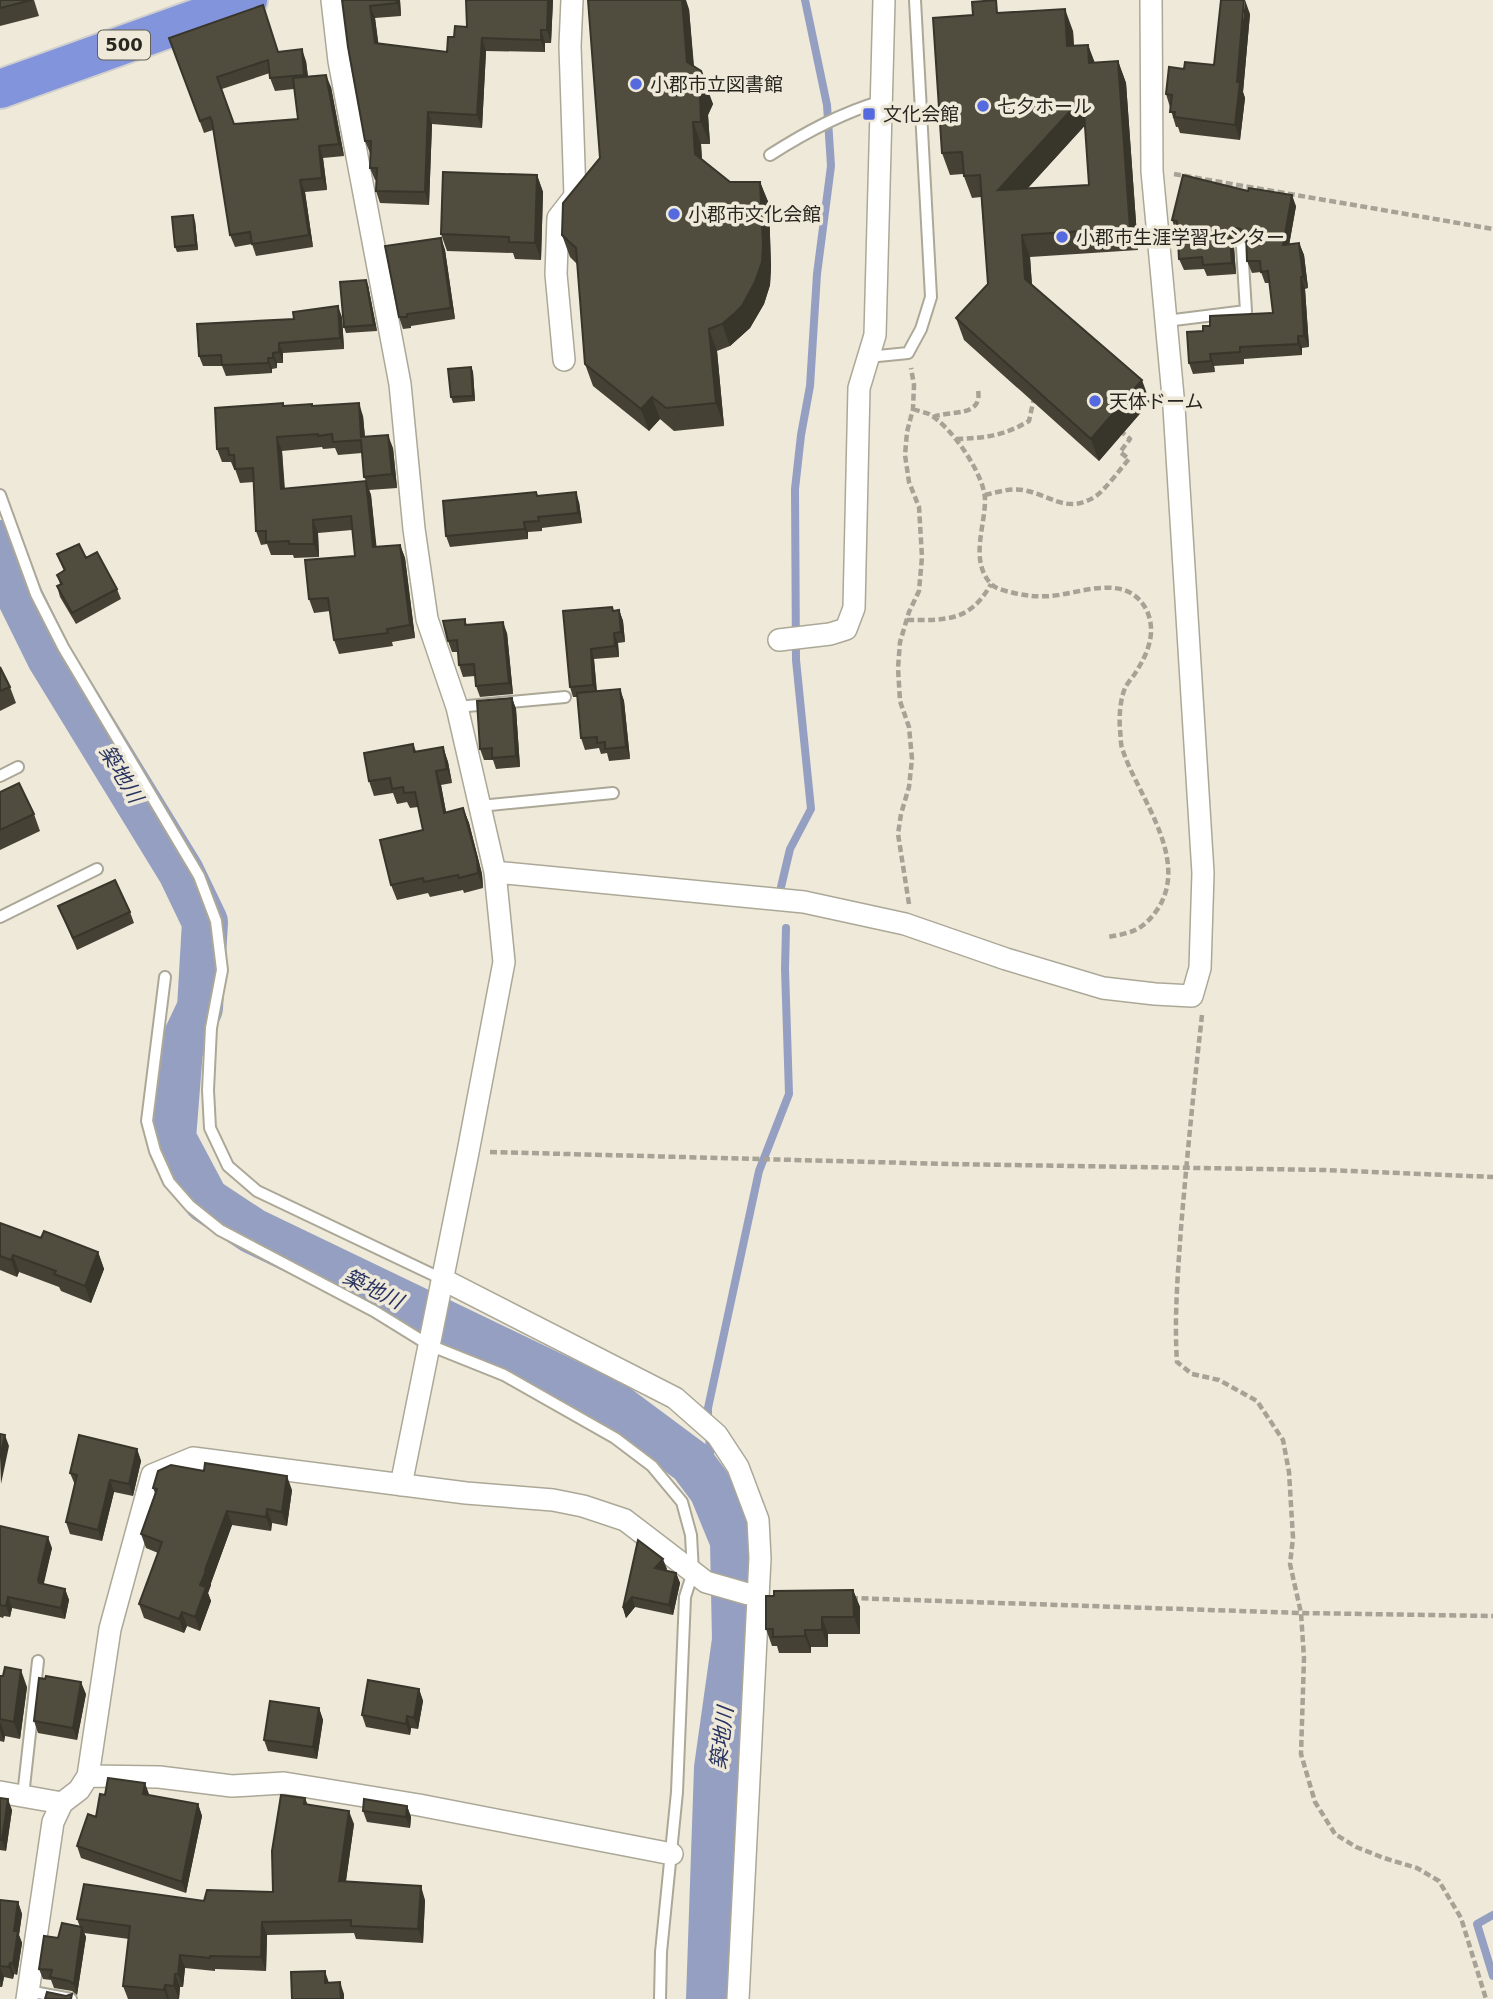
<svg xmlns="http://www.w3.org/2000/svg" width="1493" height="1999" font-family="'DejaVu Sans','Noto Sans JP',sans-serif">
  <rect width="100%" height="100%" fill="#eee9d8"/>
  <g fill="none" stroke-linecap="round" stroke-linejoin="round">
    <path stroke="#959fc2" stroke-width="8" d="M 781,887 L 790,849 L 811,809 L 796,660 L 795,489 L 801,435 L 810,386 L 817,274 L 831,166 L 827,105 L 805,0
      M 708,1421 L 708,1408 L 759,1171 L 789,1094 L 785,969 L 786,928
      M 709,1434 L 712,1490
      M 1493,1915 L 1477,1924 L 1493,1976"/>
    <path stroke="#959fc2" stroke-width="46" d="M 0,543 L 12,581 L 50,658 L 181,872 L 205,922 L 200,1008 L 180,1050 L 173,1138 L 206,1200 L 253,1231 L 613,1404 L 691,1462 L 712,1490 L 733,1541 L 735,1640 L 717,1768 L 709,1999"/>
    <defs>
      <path id="lane" d="M 770,155 C 806,132 841,113 882,101
        M 1166,321 L 1246,311 L 1242,247
        M 868,357 L 908,353 L 921,329 L 931,297 L 915,0
        M 0,495 L 36,594 L 63,647 L 199,876 L 216,921 L 222,970 L 211,1028 L 208,1090 L 210,1128 L 228,1166 L 257,1191 L 442,1279
        M 457,707 L 565,697
        M 0,776 L 18,767
        M 480,806 L 613,793
        M 0,917 L 97,869
        M 165,977 L 147,1121 L 155,1151 L 169,1182 L 190,1206 L 220,1230 L 374,1311 L 429,1345 L 504,1375 L 615,1438 L 652,1466 L 682,1502 L 691,1535 L 693,1572 L 685,1597 L 677,1792 L 661,1952 L 660,1999
        M 23,1796 L 38,1661
        M 28,1991 L 71,1999"/>
      <path id="street" d="M 332,0 L 339,61 L 400,384 L 414,529 L 427,619 L 457,707 L 495,872 L 504,962 L 468,1152 L 401,1485
        M 564,360 L 556,274 L 558,218 L 575,196 L 570,46 L 572,0
        M 779,640 L 830,634 L 846,629 L 854,608 L 859,388 L 875,335 L 884,0
        M 495,872 L 804,902 L 905,924 L 1006,959 L 1103,988 L 1155,994 L 1192,996 L 1200,968 L 1203,873 L 1174,407 L 1152,171 L 1151,0
        M 442,1279 L 675,1398 L 717,1435 L 738,1467 L 758,1520 L 760,1558 L 738,1999
        M 88,1776 L 159,1777 L 232,1786 L 284,1783 L 419,1805 L 672,1854
        M 0,1792 L 62,1803
        M 27,1999 L 53,1822 L 62,1803 L 79,1790 L 88,1776 L 110,1629 L 152,1475 L 193,1458 L 466,1493 L 553,1500 L 583,1506 L 625,1520 L 706,1582 L 748,1594"/>
      <path id="highway" d="M 0,89 L 248,0"/>
    </defs>
    <use href="#lane" stroke="#aca898" stroke-width="14"/>
    <use href="#street" stroke="#aca898" stroke-width="24"/>
    <use href="#highway" stroke="#d0cfce" stroke-width="42"/>
    <path stroke="#a6a295" stroke-width="4.5" stroke-dasharray="7 3.5" stroke-linecap="butt" d="M 1174,174 L 1493,229
      M 913,409 C 918,411 924,412 929,414 C 951,426 985,475 985,500 C 985,527 970,559 990,583 C 995,589 1006,591 1014,593 C 1027,596 1038,597 1051,596 C 1082,593 1128,572 1147,611 C 1157,634 1147,655 1134,675 C 1131,679 1127,684 1125,688 C 1120,700 1119,717 1120,730 C 1121,737 1120,744 1123,751 C 1139,798 1191,860 1157,910 C 1143,930 1132,933 1108,937
      M 933,417 C 950,410 983,418 978,390
      M 956,439 C 984,438 1004,436 1029,421 L 1034,398
      M 985,495 C 997,492 1011,488 1023,490 C 1051,495 1067,515 1096,496 C 1105,490 1121,468 1129,459 L 1120,452 L 1130,439 L 1123,433
      M 907,620 C 946,620 970,622 991,584
      M 909,904 L 898,834 L 901,814 L 909,787 L 912,759 L 909,727 L 900,701 L 898,668 L 900,642 L 909,612 L 919,591 L 922,557 L 919,507 L 909,482 L 905,455 L 907,432 L 913,409 L 914,385 L 911,368
      M 1202,1015 C 1194,1086 1187,1157 1181,1228 C 1178,1272 1174,1317 1177,1362 L 1192,1374 L 1219,1380 L 1257,1401 L 1283,1440 L 1289,1472 L 1293,1538 L 1290,1564 L 1301,1613 L 1304,1658 L 1301,1754 L 1315,1802 L 1335,1834 L 1356,1847 L 1384,1858 L 1417,1868 L 1439,1881 L 1461,1918 L 1486,1999
      M 490,1152 L 949,1164 L 1326,1170 L 1493,1177
      M 851,1598 L 1301,1613 L 1493,1616"/>
    <use href="#lane" stroke="#fff" stroke-width="10"/>
    <use href="#street" stroke="#fff" stroke-width="21"/>
    <use href="#highway" stroke="#8294db" stroke-width="38"/>
  </g>
  <path fill="#454135" fill-rule="evenodd" d="M 0,0 L 34,0 L 39,16 L 0,26 Z
    M 342,0 L 400,0 L 401,16 L 375,18 L 378,43 L 447,52 L 454,37 L 467,27 L 466,0 L 553,0 L 551,43 L 545,43 L 545,52 L 486,51 L 482,128 L 432,124 L 429,205 L 380,203 L 376,191 L 376,180 L 375,180 L 370,168 L 370,153 L 365,141 Z
    M 689,9 L 694,66 L 713,104 L 708,115 L 710,144 L 701,144 L 702,160 L 730,182 L 760,182 L 769,204 L 771,267 L 770,285 L 764,304 L 750,328 L 730,346 L 717,351 L 724,426 L 674,431 L 660,419 L 649,431 L 593,386 L 585,364 L 577,264 L 570,257 L 562,235 L 600,158 Z
    M 1000,13 L 1073,31 L 1074,46 L 1088,45 L 1095,63 L 1118,61 L 1126,83 L 1138,250 L 1030,257 L 1032,285 L 1150,402 L 1099,461 L 964,340 L 956,318 L 988,284 L 981,197 L 972,198 L 963,174 L 950,175 L 942,153 ZM 1085,125 L 1089,185 L 1028,188 Z
    M 1250,14 L 1243,92 L 1245,98 L 1240,140 L 1180,133 L 1178,127 L 1176,127 L 1166,94 L 1184,69 L 1214,65 Z
    M 169,38 L 279,52 L 306,61 L 308,76 L 331,87 L 344,156 L 323,158 L 327,190 L 305,192 L 313,247 L 256,256 L 252,244 L 235,247 L 230,235 L 213,130 L 204,133 ZM 270,73 L 270,78 L 275,91 L 294,89 L 298,119 L 234,124 L 222,89 Z
    M 537,175 L 543,192 L 541,260 L 515,259 L 513,253 L 447,251 L 441,234 Z
    M 1296,206 L 1289,245 L 1299,243 L 1304,255 L 1308,288 L 1305,289 L 1309,347 L 1302,348 L 1302,355 L 1244,359 L 1244,364 L 1214,366 L 1215,372 L 1193,374 L 1189,363 L 1203,331 L 1210,326 L 1273,313 L 1270,283 L 1265,283 L 1261,272 L 1252,273 L 1247,261 L 1246,241 L 1242,239 L 1237,241 L 1234,247 L 1236,274 L 1207,276 L 1204,269 L 1184,270 L 1179,259 L 1178,232 L 1176,231 L 1172,220 Z
    M 195,221 L 198,250 L 177,252 L 175,247 Z
    M 441,238 L 445,250 L 455,319 L 411,326 L 411,328 L 403,329 L 399,317 Z
    M 368,285 L 377,331 L 346,333 L 344,327 Z
    M 342,317 L 344,349 L 283,353 L 283,363 L 277,363 L 277,368 L 272,369 L 272,373 L 226,376 L 222,366 L 203,366 L 199,356 Z
    M 471,367 L 473,372 L 475,401 L 453,403 L 451,397 Z
    M 283,403 L 284,406 L 312,406 L 363,416 L 365,437 L 393,448 L 397,488 L 369,490 L 371,495 L 376,547 L 400,545 L 405,558 L 415,638 L 392,642 L 393,646 L 339,654 L 334,640 L 330,611 L 314,613 L 309,599 L 355,556 L 352,530 L 318,533 L 319,557 L 294,558 L 293,555 L 271,555 L 267,544 L 261,545 L 256,531 L 254,482 L 240,483 L 235,469 L 234,469 L 231,462 L 222,462 L 217,449 ZM 322,447 L 323,449 L 335,448 L 338,455 L 362,453 L 364,477 L 366,481 L 285,489 L 282,451 Z
    M 538,496 L 579,502 L 582,523 L 542,528 L 542,531 L 528,532 L 528,539 L 450,547 L 446,536 Z
    M 57,554 L 86,558 L 117,589 L 121,599 L 76,624 L 60,597 L 57,586 L 60,584 L 57,575 L 64,571 Z
    M 619,610 L 623,621 L 625,642 L 618,643 L 619,657 L 594,659 L 597,691 L 620,689 L 624,701 L 630,759 L 609,761 L 607,753 L 601,754 L 599,748 L 585,750 L 581,738 L 577,697 L 573,697 L 570,687 L 563,611 Z
    M 465,619 L 467,625 L 507,633 L 513,694 L 480,697 L 476,686 L 475,676 L 463,677 L 459,665 L 458,652 L 452,652 L 448,641 Z
    M 0,667 L 10,687 L 16,703 L 0,711 Z
    M 512,698 L 516,709 L 520,767 L 496,769 L 493,760 L 484,760 L 480,749 Z
    M 413,744 L 416,751 L 443,747 L 448,762 L 452,783 L 441,785 L 446,812 L 463,808 L 469,823 L 482,874 L 483,888 L 464,893 L 463,890 L 430,897 L 428,893 L 397,900 L 391,885 L 423,830 L 418,807 L 410,808 L 407,802 L 397,804 L 393,793 L 374,796 L 369,781 Z
    M 0,792 L 34,814 L 40,831 L 0,850 Z
    M 58,906 L 130,912 L 134,923 L 77,950 Z
    M 0,1223 L 41,1238 L 98,1252 L 104,1269 L 91,1303 L 61,1291 L 59,1287 L 19,1272 L 17,1277 L 0,1270 Z
    M 137,1449 L 141,1461 L 133,1496 L 114,1492 L 102,1541 L 70,1534 L 66,1522 L 75,1485 L 70,1473 Z
    M 153,1488 L 292,1490 L 287,1526 L 272,1523 L 271,1531 L 232,1525 L 211,1583 L 211,1585 L 208,1593 L 211,1601 L 200,1631 L 187,1626 L 184,1633 L 144,1618 L 139,1604 L 158,1553 L 146,1548 L 141,1534 L 155,1493 Z
    M 0,1526 L 52,1548 L 43,1584 L 65,1589 L 69,1600 L 65,1619 L 12,1608 L 10,1617 L 4,1616 L 3,1618 L 0,1617 Z
    M 638,1540 L 667,1569 L 665,1571 L 676,1573 L 680,1583 L 673,1615 L 635,1607 L 626,1618 L 623,1608 Z
    M 853,1590 L 860,1607 L 860,1634 L 828,1634 L 828,1647 L 811,1647 L 811,1653 L 779,1653 L 777,1646 L 772,1646 L 766,1629 Z
    M 0,1676 L 27,1687 L 20,1739 L 5,1736 L 4,1742 L 0,1741 Z
    M 45,1679 L 86,1694 L 77,1740 L 38,1733 L 34,1721 Z
    M 419,1689 L 423,1701 L 418,1729 L 411,1728 L 410,1735 L 366,1727 L 362,1715 Z
    M 319,1708 L 323,1720 L 317,1759 L 268,1751 L 264,1740 Z
    M 105,1795 L 149,1795 L 198,1804 L 202,1816 L 186,1893 L 81,1858 L 77,1846 L 96,1817 Z
    M 0,1798 L 12,1810 L 6,1851 L 0,1850 Z
    M 305,1798 L 308,1805 L 354,1824 L 346,1881 L 425,1900 L 423,1943 L 356,1939 L 354,1933 L 267,1935 L 266,1971 L 215,1969 L 215,1971 L 185,1968 L 183,1987 L 180,1987 L 179,1999 L 128,1999 L 123,1986 L 129,1939 L 84,1933 L 86,1937 L 77,1995 L 72,1991 L 54,1988 L 51,1980 L 43,1979 L 39,1969 L 58,1938 L 80,1927 L 77,1919 L 273,1892 Z
    M 407,1806 L 411,1817 L 410,1828 L 367,1822 L 363,1811 Z
    M 0,1900 L 18,1902 L 22,1914 L 19,1935 L 22,1943 L 17,1975 L 14,1974 L 13,1979 L 4,1977 L 2,1987 L 0,1987 Z"/>
  <path fill="#38352b" d="M 396,0 L 400,0 L 401,16 L 397,3 Z
    M 548,0 L 553,0 L 551,43 L 547,30 Z
    M 682,0 L 686,0 L 689,9 L 695,84 L 687,62 Z
    M 1245,0 L 1250,14 L 1243,92 L 1245,98 L 1240,140 L 1235,125 L 1237,82 Z
    M 370,6 L 375,18 L 380,55 L 375,43 Z
    M 1065,9 L 1073,31 L 1075,68 L 1067,46 Z
    M 541,30 L 545,43 L 545,52 L 541,40 Z
    M 482,38 L 486,51 L 482,128 L 477,115 Z
    M 1088,45 L 1096,67 L 1089,63 Z
    M 302,49 L 306,61 L 309,87 L 304,75 Z
    M 1118,61 L 1126,83 L 1138,250 L 1130,228 Z
    M 701,71 L 713,104 L 708,115 L 710,144 L 701,122 L 700,93 Z
    M 326,75 L 331,87 L 344,156 L 339,144 Z
    M 1083,97 L 1091,119 L 1006,212 L 998,190 Z
    M 428,112 L 432,124 L 429,205 L 425,192 Z
    M 693,122 L 701,144 L 703,177 L 695,154 Z
    M 319,146 L 323,158 L 327,190 L 322,178 Z
    M 537,175 L 543,192 L 541,260 L 535,243 Z
    M 300,180 L 305,192 L 313,247 L 309,235 Z
    M 760,182 L 769,204 L 771,267 L 770,285 L 764,304 L 750,328 L 730,346 L 722,324 Z
    M 1292,195 L 1296,206 L 1287,257 L 1283,245 Z
    M 193,215 L 195,221 L 198,250 L 196,245 Z
    M 1233,229 L 1237,241 L 1234,247 L 1236,274 L 1232,263 L 1230,235 Z
    M 1022,235 L 1030,257 L 1033,301 L 1025,279 Z
    M 441,238 L 445,250 L 455,319 L 451,308 Z
    M 1299,243 L 1304,255 L 1308,288 L 1303,277 Z
    M 1301,277 L 1305,289 L 1309,347 L 1304,336 Z
    M 366,280 L 368,285 L 377,331 L 374,325 Z
    M 338,306 L 342,317 L 344,349 L 340,338 Z
    M 709,329 L 717,351 L 724,426 L 716,403 Z
    M 1298,336 L 1302,348 L 1302,355 L 1298,344 Z
    M 279,343 L 283,353 L 283,363 L 279,352 Z
    M 273,353 L 277,363 L 277,368 L 273,358 Z
    M 1210,354 L 1214,366 L 1215,372 L 1211,361 Z
    M 268,358 L 272,369 L 272,373 L 268,363 Z
    M 471,367 L 473,372 L 475,401 L 473,396 Z
    M 1142,380 L 1150,402 L 1099,461 L 1091,439 Z
    M 652,397 L 660,419 L 649,431 L 641,409 Z
    M 359,403 L 363,416 L 366,450 L 361,437 Z
    M 388,435 L 393,448 L 397,488 L 392,474 Z
    M 277,437 L 282,451 L 285,503 L 281,489 Z
    M 366,481 L 371,495 L 378,560 L 373,547 Z
    M 576,492 L 579,502 L 582,523 L 578,513 Z
    M 313,520 L 318,533 L 319,557 L 314,544 Z
    M 524,522 L 528,532 L 528,539 L 525,529 Z
    M 400,545 L 405,558 L 415,638 L 410,625 Z
    M 619,610 L 623,621 L 625,642 L 621,632 Z
    M 503,622 L 507,633 L 513,694 L 509,683 Z
    M 614,633 L 618,643 L 619,657 L 615,646 Z
    M 591,649 L 594,659 L 597,696 L 593,685 Z
    M 620,689 L 624,701 L 630,759 L 626,747 Z
    M 512,698 L 516,709 L 520,767 L 516,756 Z
    M 443,747 L 448,762 L 452,783 L 447,769 Z
    M 436,771 L 441,785 L 449,828 L 444,813 Z
    M 463,808 L 469,823 L 482,874 L 483,888 L 478,873 Z
    M 98,1252 L 104,1269 L 91,1303 L 85,1286 Z
    M 13,1255 L 19,1272 L 17,1277 L 11,1260 Z
    M 5,1435 L 9,1446 L 1,1484 L 0,1457 Z
    M 137,1449 L 141,1461 L 133,1496 L 129,1484 Z
    M 287,1476 L 292,1490 L 287,1526 L 282,1512 Z
    M 110,1480 L 114,1492 L 102,1541 L 98,1530 Z
    M 267,1509 L 272,1523 L 271,1531 L 266,1517 Z
    M 227,1511 L 232,1525 L 211,1583 L 211,1585 L 208,1593 L 211,1601 L 200,1631 L 195,1617 L 200,1585 Z
    M 48,1537 L 52,1548 L 42,1592 L 38,1580 Z
    M 663,1559 L 667,1569 L 659,1579 L 655,1568 Z
    M 676,1573 L 680,1583 L 673,1615 L 669,1605 Z
    M 65,1589 L 69,1600 L 65,1619 L 61,1608 Z
    M 853,1590 L 860,1607 L 860,1634 L 854,1617 Z
    M 8,1597 L 12,1608 L 10,1617 L 6,1606 Z
    M 632,1597 L 635,1607 L 626,1618 L 623,1608 Z
    M 182,1612 L 187,1626 L 184,1633 L 179,1619 Z
    M 822,1617 L 828,1634 L 828,1647 L 822,1630 Z
    M 805,1630 L 811,1647 L 811,1653 L 805,1636 Z
    M 21,1670 L 27,1687 L 20,1739 L 14,1722 Z
    M 81,1682 L 86,1694 L 77,1740 L 73,1728 Z
    M 419,1689 L 423,1701 L 418,1729 L 414,1718 Z
    M 319,1708 L 323,1720 L 317,1759 L 313,1747 Z
    M 407,1716 L 411,1728 L 410,1735 L 406,1724 Z
    M 0,1721 L 5,1736 L 4,1742 L 0,1730 Z
    M 145,1783 L 149,1794 L 147,1805 L 143,1794 Z
    M 8,1799 L 12,1810 L 6,1851 L 2,1840 Z
    M 198,1804 L 202,1816 L 186,1893 L 182,1882 Z
    M 407,1806 L 411,1817 L 410,1828 L 406,1817 Z
    M 349,1811 L 354,1824 L 344,1894 L 339,1881 Z
    M 421,1886 L 425,1900 L 423,1943 L 418,1929 Z
    M 18,1902 L 22,1914 L 19,1935 L 22,1943 L 17,1975 L 13,1964 L 14,1931 Z
    M 262,1922 L 267,1935 L 266,1971 L 261,1957 Z
    M 82,1927 L 86,1937 L 77,1995 L 74,1984 Z
    M 180,1955 L 185,1968 L 183,1987 L 178,1974 Z
    M 10,1963 L 14,1974 L 13,1979 L 9,1967 Z
    M 0,1967 L 4,1977 L 2,1987 L 0,1981 Z
    M 325,1971 L 329,1983 L 325,1983 Z
    M 175,1974 L 180,1987 L 179,1999 L 174,1986 Z
    M 340,1982 L 344,1994 L 344,1999 L 341,1999 Z
    M 165,1985 L 169,1999 L 167,1999 L 164,1990 Z"/>
  <path fill="#504c3e" stroke="#38352b" stroke-width="2" fill-rule="evenodd" d="M 0,0 L 32,0 L 0,8 Z
    M 342,0 L 396,0 L 397,3 L 370,6 L 375,43 L 447,52 L 448,37 L 454,37 L 455,26 L 467,27 L 466,0 L 548,0 L 547,30 L 541,30 L 541,40 L 482,38 L 477,115 L 428,112 L 425,192 L 376,191 L 377,168 L 370,168 L 371,141 L 365,141 L 348,47 Z
    M 588,0 L 682,0 L 687,62 L 701,71 L 705,82 L 700,93 L 701,122 L 693,122 L 695,154 L 730,182 L 760,182 L 763,245 L 762,262 L 755,282 L 742,306 L 735,313 L 722,324 L 709,329 L 716,403 L 666,408 L 652,397 L 641,409 L 585,364 L 576,248 L 562,235 L 563,203 L 600,158 Z
    M 996,0 L 997,13 L 1065,9 L 1067,46 L 1088,45 L 1089,63 L 1118,61 L 1130,228 L 1022,235 L 1025,279 L 1142,380 L 1091,439 L 956,318 L 988,284 L 980,175 L 964,176 L 962,152 L 942,153 L 933,18 L 973,15 L 972,2 ZM 1083,97 L 1089,185 L 998,190 Z
    M 1221,0 L 1244,0 L 1237,82 L 1240,82 L 1235,125 L 1174,117 L 1175,112 L 1170,112 L 1172,95 L 1166,94 L 1169,67 L 1184,69 L 1185,62 L 1214,65 Z
    M 263,5 L 278,52 L 302,49 L 304,75 L 270,78 L 268,60 L 217,77 L 234,124 L 298,119 L 293,78 L 326,75 L 339,144 L 319,146 L 322,178 L 300,180 L 309,235 L 252,244 L 250,232 L 230,235 L 212,121 L 210,117 L 200,121 L 169,38 Z
    M 443,172 L 537,175 L 535,243 L 509,242 L 509,237 L 441,234 Z
    M 1183,175 L 1248,191 L 1249,188 L 1292,195 L 1283,245 L 1299,243 L 1303,277 L 1301,277 L 1304,336 L 1298,336 L 1298,344 L 1240,347 L 1240,352 L 1210,354 L 1211,361 L 1189,363 L 1187,332 L 1203,331 L 1203,326 L 1210,326 L 1210,316 L 1273,313 L 1268,271 L 1261,272 L 1260,261 L 1247,261 L 1246,234 L 1244,231 L 1238,228 L 1233,229 L 1230,235 L 1232,263 L 1203,265 L 1202,257 L 1179,259 L 1177,221 L 1172,220 Z
    M 193,215 L 196,245 L 175,247 L 172,217 Z
    M 441,238 L 451,308 L 407,314 L 407,317 L 399,317 L 385,246 Z
    M 366,280 L 374,325 L 344,327 L 340,282 Z
    M 338,306 L 340,338 L 279,343 L 279,352 L 273,353 L 273,358 L 268,358 L 268,363 L 222,365 L 221,355 L 199,356 L 197,324 L 294,319 L 293,312 Z
    M 471,367 L 473,396 L 451,397 L 448,369 Z
    M 283,403 L 283,406 L 312,404 L 312,406 L 359,403 L 361,437 L 388,435 L 392,474 L 364,477 L 361,440 L 333,442 L 332,434 L 318,436 L 318,434 L 277,437 L 281,489 L 366,481 L 373,547 L 400,545 L 410,625 L 387,629 L 388,633 L 334,640 L 328,598 L 309,599 L 305,560 L 355,556 L 351,516 L 313,520 L 314,544 L 289,544 L 289,541 L 266,542 L 266,531 L 256,531 L 253,468 L 235,469 L 234,455 L 229,455 L 228,448 L 217,449 L 215,408 Z
    M 536,492 L 537,496 L 576,492 L 578,513 L 538,517 L 539,521 L 524,522 L 525,529 L 446,536 L 443,501 Z
    M 79,544 L 86,558 L 97,552 L 117,589 L 72,613 L 57,586 L 62,584 L 57,575 L 65,570 L 57,554 Z
    M 612,607 L 613,611 L 619,610 L 621,632 L 614,633 L 615,646 L 591,649 L 593,685 L 570,687 L 563,611 Z
    M 465,619 L 465,625 L 503,622 L 509,683 L 476,686 L 474,664 L 459,665 L 457,640 L 448,641 L 443,621 Z
    M 0,667 L 10,687 L 0,691 Z
    M 620,689 L 626,747 L 605,749 L 605,742 L 597,743 L 597,737 L 581,738 L 577,693 Z
    M 512,698 L 516,756 L 492,758 L 492,748 L 480,749 L 477,701 Z
    M 413,744 L 414,752 L 443,747 L 447,769 L 436,771 L 444,813 L 463,808 L 477,859 L 478,873 L 459,878 L 458,875 L 424,882 L 423,878 L 391,885 L 380,840 L 423,830 L 415,792 L 404,793 L 403,787 L 392,789 L 390,778 L 369,781 L 364,753 Z
    M 19,783 L 34,814 L 0,830 L 0,792 Z
    M 115,880 L 130,912 L 73,938 L 58,906 Z
    M 0,1223 L 41,1238 L 44,1231 L 98,1252 L 85,1286 L 54,1274 L 56,1271 L 13,1255 L 11,1260 L 0,1256 Z
    M 0,1434 L 5,1435 L 0,1457 Z
    M 79,1435 L 137,1449 L 129,1484 L 110,1480 L 98,1530 L 66,1522 L 77,1475 L 70,1473 Z
    M 205,1463 L 287,1476 L 282,1512 L 267,1509 L 266,1517 L 227,1511 L 205,1570 L 206,1571 L 200,1585 L 206,1587 L 195,1617 L 182,1612 L 179,1619 L 139,1604 L 162,1542 L 141,1534 L 157,1489 L 153,1488 L 158,1471 L 171,1465 L 204,1471 Z
    M 0,1526 L 48,1537 L 38,1580 L 39,1583 L 65,1589 L 61,1608 L 8,1597 L 6,1606 L 0,1605 Z
    M 638,1540 L 663,1559 L 655,1568 L 676,1573 L 669,1605 L 632,1597 L 623,1608 Z
    M 853,1590 L 854,1617 L 822,1617 L 822,1630 L 805,1630 L 805,1636 L 773,1637 L 773,1629 L 766,1629 L 766,1596 L 774,1596 L 774,1591 Z
    M 5,1667 L 21,1670 L 14,1722 L 0,1719 L 0,1676 L 3,1676 Z
    M 46,1676 L 81,1682 L 73,1728 L 34,1721 L 39,1678 L 45,1679 Z
    M 368,1680 L 419,1689 L 414,1718 L 407,1716 L 406,1724 L 362,1715 Z
    M 270,1701 L 319,1708 L 313,1747 L 264,1740 Z
    M 108,1778 L 145,1783 L 143,1794 L 198,1804 L 182,1882 L 77,1846 L 88,1814 L 96,1817 L 100,1794 L 105,1795 Z
    M 281,1795 L 305,1798 L 304,1804 L 349,1811 L 339,1881 L 421,1886 L 418,1929 L 351,1926 L 351,1920 L 262,1922 L 261,1957 L 210,1956 L 210,1958 L 180,1955 L 178,1974 L 175,1974 L 174,1986 L 165,1985 L 164,1990 L 123,1986 L 130,1926 L 77,1919 L 84,1884 L 204,1901 L 207,1890 L 273,1892 L 272,1851 Z
    M 0,1798 L 8,1799 L 2,1840 L 0,1840 Z
    M 364,1799 L 407,1806 L 406,1817 L 363,1811 Z
    M 0,1900 L 18,1902 L 14,1931 L 18,1931 L 13,1964 L 10,1963 L 9,1967 L 0,1966 Z
    M 62,1923 L 82,1927 L 74,1984 L 69,1981 L 50,1977 L 52,1970 L 39,1969 L 44,1936 L 58,1938 Z
    M 325,1971 L 325,1983 L 340,1982 L 341,1999 L 292,1999 L 291,1972 Z
    M 47,1992 L 66,1996 L 72,1994 L 71,1999 L 45,1999 Z"/>
  <g fill="#566ae0" stroke="#eee9d8" stroke-width="2.5">
    <circle cx="636" cy="84" r="7"/>
    <circle cx="983" cy="106" r="7"/>
    <rect x="862" y="107" width="14" height="14" rx="3.5"/>
    <circle cx="674" cy="214" r="7"/>
    <circle cx="1062" cy="237" r="7"/>
    <circle cx="1095" cy="401" r="7"/>
  </g>
  <g text-anchor="middle" stroke-width="7" stroke-linejoin="round" paint-order="stroke">
    <rect fill="#eee9d8" stroke="#636057" stroke-width="2" x="98" y="30.5" width="52" height="29" rx="5"/>
    <g font-size="18" font-weight="bold" fill="#282620">
      <text x="124" y="51">500</text>
    </g>
    <g font-size="19" fill="#282620" stroke="#eee9d8" text-anchor="start">
      <text x="650" y="91">小郡市立図書館</text>
      <text x="997" y="113">七夕ホール</text>
      <text x="883" y="121">文化会館</text>
      <text x="688" y="221">小郡市文化会館</text>
      <text x="1076" y="244">小郡市生涯学習センター</text>
      <text x="1109" y="408">天体ドーム</text>
    </g>
    <g font-size="21" font-style="italic" fill="#283260" stroke="#eee9d8">
      <text transform="translate(121 774) rotate(59)" y="7">築地川</text>
      <text transform="translate(373 1289) rotate(26)" y="7">築地川</text>
      <text transform="translate(722 1738) rotate(-83)" y="7">築地川</text>
    </g>
  </g>
</svg>
